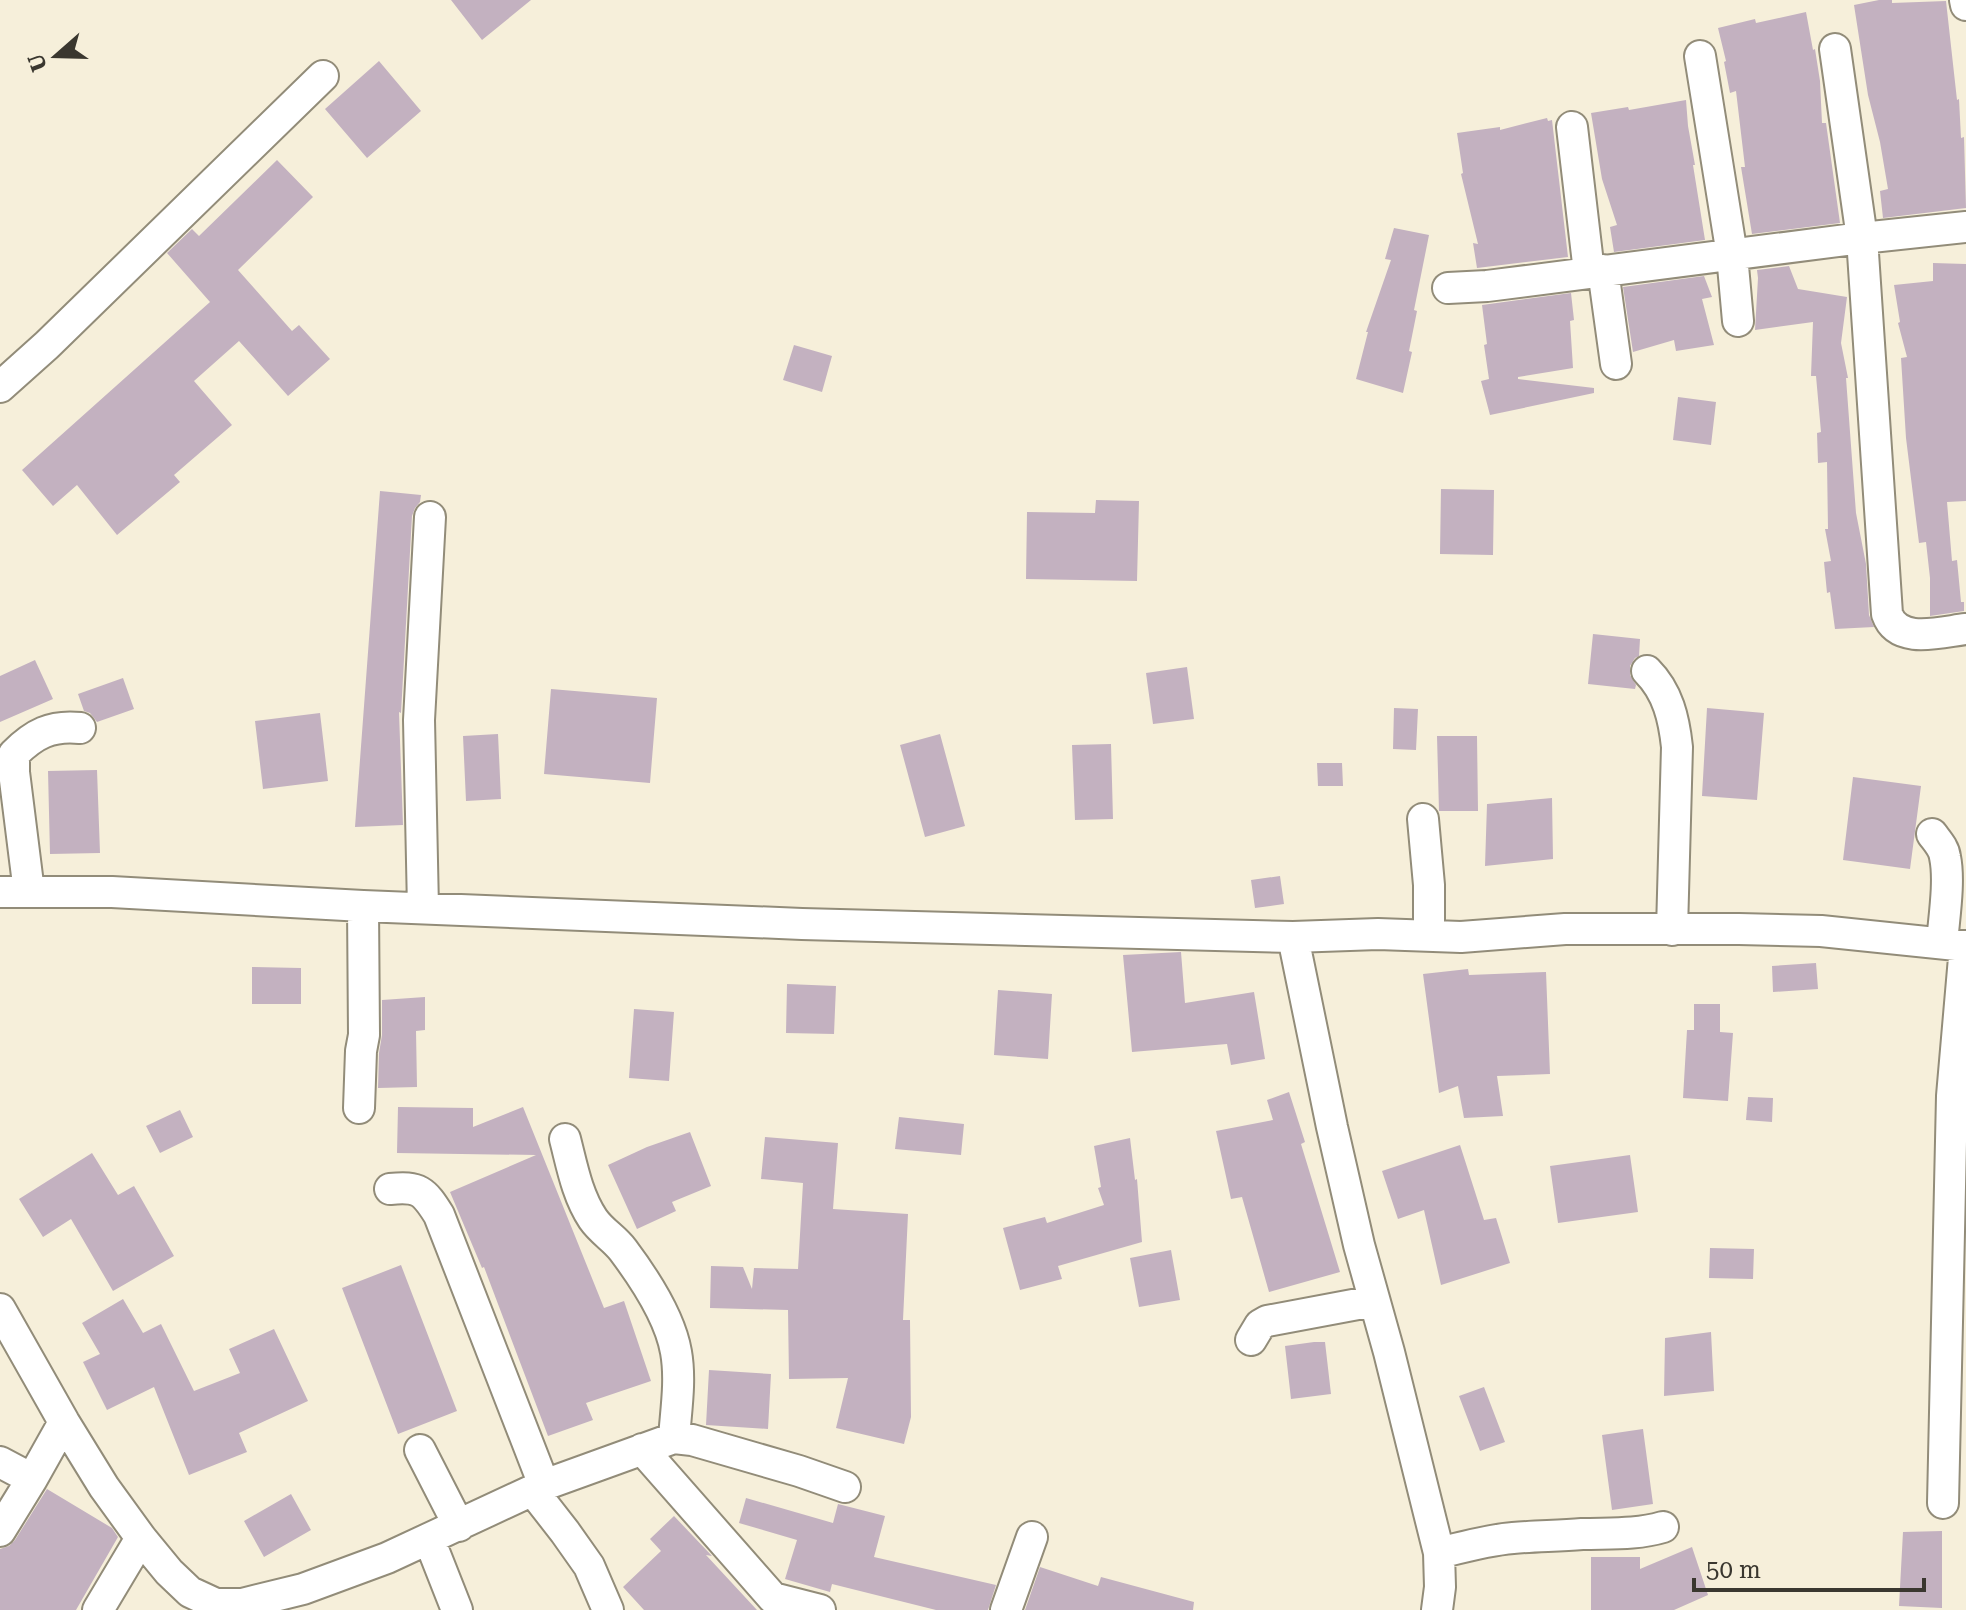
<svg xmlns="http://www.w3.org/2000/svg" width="1966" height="1610" font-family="'Roboto Serif',serif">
  <rect width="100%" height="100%" fill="#f6efda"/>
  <path fill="#c3b1c0" d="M 451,0 L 531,0 L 482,40 Z
    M 1879,0 L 1892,0 L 1892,3 L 1946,1 L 1957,100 L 1959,99 L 1961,138 L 1964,137 L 1966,208 L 1883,218 L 1880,191 L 1888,189 L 1880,142 L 1868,95 L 1854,5 Z
    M 1806,12 L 1813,50 L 1815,49 L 1820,81 L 1822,123 L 1826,123 L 1840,223 L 1752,234 L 1741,167 L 1745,167 L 1736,91 L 1730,93 L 1724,62 L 1726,61 L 1718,28 L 1755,19 L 1756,23 Z
    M 379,61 L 421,111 L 367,158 L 325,109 Z
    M 1686,100 L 1688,126 L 1695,165 L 1693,165 L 1705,240 L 1614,252 L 1610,227 L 1617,225 L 1602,179 L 1591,113 L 1628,107 L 1629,110 Z
    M 1547,118 L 1548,121 L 1552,120 L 1568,257 L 1477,268 L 1473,243 L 1478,244 L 1461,174 L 1463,173 L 1457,133 L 1500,127 L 1500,130 Z
    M 277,160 L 313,197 L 238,270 L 292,331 L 299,325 L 330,359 L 288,396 L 239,341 L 194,381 L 232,425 L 174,475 L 180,482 L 117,535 L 77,485 L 53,506 L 22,470 L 210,302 L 167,253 L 192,229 L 199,236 Z
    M 1394,228 L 1429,235 L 1414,310 L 1417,311 L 1409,351 L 1412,352 L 1403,393 L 1356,379 L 1368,332 L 1366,332 L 1391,260 L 1385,259 Z
    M 1933,263 L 1966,264 L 1966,501 L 1947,502 L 1952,561 L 1957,560 L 1961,602 L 1964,602 L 1964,611 L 1930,616 L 1930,578 L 1926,542 L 1919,543 L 1906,438 L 1901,358 L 1907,357 L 1898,323 L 1900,322 L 1894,285 L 1933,281 Z
    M 1789,266 L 1798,289 L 1847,297 L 1841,343 L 1848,378 L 1846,378 L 1856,513 L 1866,564 L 1869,615 L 1874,627 L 1835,629 L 1830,592 L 1827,593 L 1824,562 L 1831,561 L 1825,529 L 1828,529 L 1827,462 L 1818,463 L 1817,433 L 1821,432 L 1816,376 L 1811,376 L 1813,322 L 1755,330 L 1758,278 L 1757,270 Z
    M 1704,276 L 1712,297 L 1702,299 L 1714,345 L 1676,351 L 1674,340 L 1633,352 L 1623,287 Z
    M 1571,293 L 1574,320 L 1570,321 L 1573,368 L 1518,377 L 1518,379 L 1594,388 L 1594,393 L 1490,415 L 1481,381 L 1489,379 L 1484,345 L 1487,344 L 1482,305 Z
    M 794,345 L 832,356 L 822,392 L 783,380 Z
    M 1678,397 L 1716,402 L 1711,445 L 1673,440 Z
    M 1441,489 L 1494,490 L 1493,555 L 1440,554 Z
    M 380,491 L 421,495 L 420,502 L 415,508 L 412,516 L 401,713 L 399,712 L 403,825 L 355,827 Z
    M 1096,500 L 1139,501 L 1137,581 L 1026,579 L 1027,512 L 1095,513 Z
    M 1593,634 L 1640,639 L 1639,656 L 1635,658 L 1630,666 L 1630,675 L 1636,685 L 1635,689 L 1588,684 Z
    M 35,660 L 53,699 L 0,722 L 0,676 Z
    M 1187,667 L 1194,719 L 1153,724 L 1146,673 Z
    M 123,678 L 134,709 L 97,722 L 90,713 L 84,711 L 78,694 Z
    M 551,689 L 657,698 L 650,783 L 544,774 Z
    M 1394,708 L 1418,709 L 1416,750 L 1393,749 Z
    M 1707,708 L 1764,713 L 1757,800 L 1702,796 Z
    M 320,713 L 328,781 L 263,789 L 255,721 Z
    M 498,734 L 501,799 L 466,801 L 463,736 Z
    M 940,734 L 965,826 L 925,837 L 900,745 Z
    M 1437,736 L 1477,736 L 1478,811 L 1439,811 Z
    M 1111,744 L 1113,819 L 1075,820 L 1072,745 Z
    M 1317,763 L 1342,763 L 1343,786 L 1318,786 Z
    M 97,770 L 100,853 L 50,854 L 48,771 Z
    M 1853,777 L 1921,786 L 1910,869 L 1843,860 Z
    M 1552,798 L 1553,859 L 1485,866 L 1487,804 Z
    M 1280,876 L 1284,904 L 1255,908 L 1251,880 Z
    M 1181,952 L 1185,1003 L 1254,992 L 1265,1059 L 1231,1065 L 1227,1044 L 1132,1052 L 1123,955 Z
    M 1816,963 L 1818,989 L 1773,992 L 1772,966 Z
    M 252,967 L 301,968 L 301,1004 L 252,1004 Z
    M 1468,969 L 1469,975 L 1546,972 L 1550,1074 L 1497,1076 L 1503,1116 L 1464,1118 L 1458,1086 L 1439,1093 L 1423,974 Z
    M 787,984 L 836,986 L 834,1034 L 786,1033 Z
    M 998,990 L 1052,994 L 1048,1059 L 994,1055 Z
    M 425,997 L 425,1030 L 416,1031 L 417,1087 L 378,1088 L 379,1053 L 382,1035 L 382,1000 Z
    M 1694,1004 L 1720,1004 L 1720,1032 L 1733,1033 L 1728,1101 L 1683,1098 L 1687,1030 L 1694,1030 Z
    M 634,1009 L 674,1012 L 669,1081 L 629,1078 Z
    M 1289,1092 L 1305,1142 L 1301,1144 L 1340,1272 L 1269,1292 L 1242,1197 L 1231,1199 L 1216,1131 L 1273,1120 L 1267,1100 Z
    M 1748,1097 L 1773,1098 L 1772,1122 L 1746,1120 Z
    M 398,1107 L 473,1108 L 473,1127 L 523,1107 L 604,1308 L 624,1301 L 651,1381 L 586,1403 L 593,1420 L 548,1436 L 484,1267 L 482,1268 L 450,1192 L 536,1155 L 397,1153 Z
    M 180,1110 L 193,1137 L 160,1153 L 146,1126 Z
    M 899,1117 L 964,1124 L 961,1155 L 895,1149 Z
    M 690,1132 L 711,1186 L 672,1202 L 676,1211 L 637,1229 L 608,1165 L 647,1147 Z
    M 765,1137 L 838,1143 L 833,1209 L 908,1214 L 903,1320 L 910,1320 L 911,1417 L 904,1444 L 836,1428 L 848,1378 L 789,1379 L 788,1310 L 710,1308 L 711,1266 L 743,1267 L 752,1289 L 754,1268 L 798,1269 L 803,1183 L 761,1179 Z
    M 1130,1138 L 1135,1180 L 1137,1179 L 1142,1242 L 1058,1266 L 1062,1279 L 1020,1290 L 1003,1228 L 1045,1217 L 1047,1223 L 1104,1205 L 1098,1188 L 1101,1187 L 1094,1146 Z
    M 1460,1145 L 1484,1220 L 1496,1218 L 1510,1263 L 1441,1285 L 1424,1210 L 1398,1219 L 1382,1171 Z
    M 92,1153 L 118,1195 L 134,1186 L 174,1256 L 113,1291 L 71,1219 L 43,1237 L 19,1199 Z
    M 1630,1155 L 1638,1212 L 1558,1223 L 1550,1166 Z
    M 1710,1248 L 1754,1249 L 1753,1279 L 1709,1278 Z
    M 1171,1250 L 1180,1300 L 1139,1307 L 1130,1258 Z
    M 401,1265 L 457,1411 L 398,1434 L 342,1288 Z
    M 123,1299 L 143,1333 L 161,1324 L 194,1391 L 240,1373 L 229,1349 L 274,1329 L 308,1401 L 239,1433 L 247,1452 L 189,1475 L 154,1387 L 107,1410 L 83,1362 L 100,1354 L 82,1323 Z
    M 1711,1332 L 1714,1391 L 1664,1396 L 1665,1338 Z
    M 1314,1342 L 1325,1342 L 1331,1394 L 1291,1399 L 1285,1346 Z
    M 709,1370 L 771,1374 L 768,1429 L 706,1425 Z
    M 1484,1387 L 1505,1442 L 1480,1451 L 1459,1396 Z
    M 1643,1429 L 1653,1504 L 1612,1510 L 1602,1435 Z
    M 47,1489 L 112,1528 L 118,1537 L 76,1610 L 0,1610 L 0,1549 L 9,1546 L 15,1540 Z
    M 291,1494 L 311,1530 L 264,1557 L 244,1521 Z
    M 746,1498 L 833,1523 L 838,1504 L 885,1516 L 874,1557 L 996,1585 L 988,1610 L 936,1610 L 832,1584 L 830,1592 L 785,1579 L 797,1540 L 739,1523 Z
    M 674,1516 L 712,1556 L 706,1555 L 757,1610 L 644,1610 L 623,1587 L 661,1551 L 650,1539 Z
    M 1942,1531 L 1942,1608 L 1899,1606 L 1903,1532 Z
    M 1692,1547 L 1708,1595 L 1674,1610 L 1591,1610 L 1591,1557 L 1640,1557 L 1640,1569 Z
    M 1040,1567 L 1098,1586 L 1101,1577 L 1194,1602 L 1193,1610 L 1025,1610 Z"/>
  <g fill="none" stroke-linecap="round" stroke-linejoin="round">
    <defs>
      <path id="minor" d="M 1965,0 L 1966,5
        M 1700,56 L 1732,255 L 1738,321
        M 1572,127 L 1589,272
        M 1966,227 L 1862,238 L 1887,614 C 1898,645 1940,632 1966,629
        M 1603,270 L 1616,364
        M 1448,288 L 1487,286 L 1862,238 L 1835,49
        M 0,387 L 47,345 L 323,76
        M 1647,671 C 1668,692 1674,719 1677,747 L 1672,930
        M 1423,819 L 1429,885 L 1429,935
        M 1932,834 C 1937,841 1944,848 1945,857 C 1950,881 1944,918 1942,943
        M 0,892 L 112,892 L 363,906 L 802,924 L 1293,937 L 1378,934 L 1461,937 L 1565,929 L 1739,929 L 1821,931 L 1966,946
        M 29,892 L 14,772 L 14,754 C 34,734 51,725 80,728
        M 423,908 L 419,720 L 430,517
        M 1293,937 L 1332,1127 L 1359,1245 L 1389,1352 L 1439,1553 L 1440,1587 L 1437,1610
        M 359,1108 L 361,1051 L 364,1035 L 363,906
        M 565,1139 C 572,1166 577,1195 593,1219 C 602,1232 614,1238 623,1250 C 644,1278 670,1317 676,1352 C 681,1380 676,1410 674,1438
        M 390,1189 C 419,1186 424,1191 439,1215 L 544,1485
        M 0,1309 L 64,1422 L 104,1487 L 141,1538 L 169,1572 L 190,1592 L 216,1604 L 242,1604 L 303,1589 L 387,1558 L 544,1485 L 674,1438 L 692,1440 L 799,1471 L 845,1487
        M 1251,1340 L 1260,1325 L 1267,1321 L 1374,1301
        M 642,1449 L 773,1598 L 820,1610
        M 420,1450 L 459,1526
        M 0,1462 L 32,1479
        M 533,1491 L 565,1532 L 589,1566 L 608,1610
        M 1943,1503 L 1952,1096 L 1965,946
        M 0,1531 L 32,1479 L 64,1422
        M 429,1539 L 457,1610
        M 1439,1553 C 1463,1547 1488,1540 1513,1538 C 1536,1536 1559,1536 1582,1534 C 1610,1533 1636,1535 1663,1527
        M 98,1610 L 141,1538
        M 1006,1610 L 1032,1537"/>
    </defs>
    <use href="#minor" stroke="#928c79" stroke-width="34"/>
    <use href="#minor" stroke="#fff" stroke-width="30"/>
  </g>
  <g transform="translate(56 56) rotate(250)" stroke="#f6efda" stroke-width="6" paint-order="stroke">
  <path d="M0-6L14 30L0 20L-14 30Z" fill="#3a372f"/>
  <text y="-12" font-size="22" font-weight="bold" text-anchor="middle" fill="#3a372f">U</text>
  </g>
  <path d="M1694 1578v12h230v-12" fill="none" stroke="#3a372f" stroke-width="4"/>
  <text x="1706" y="1578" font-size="24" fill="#3a372f" stroke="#f6efda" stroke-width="6" paint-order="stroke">50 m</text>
</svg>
